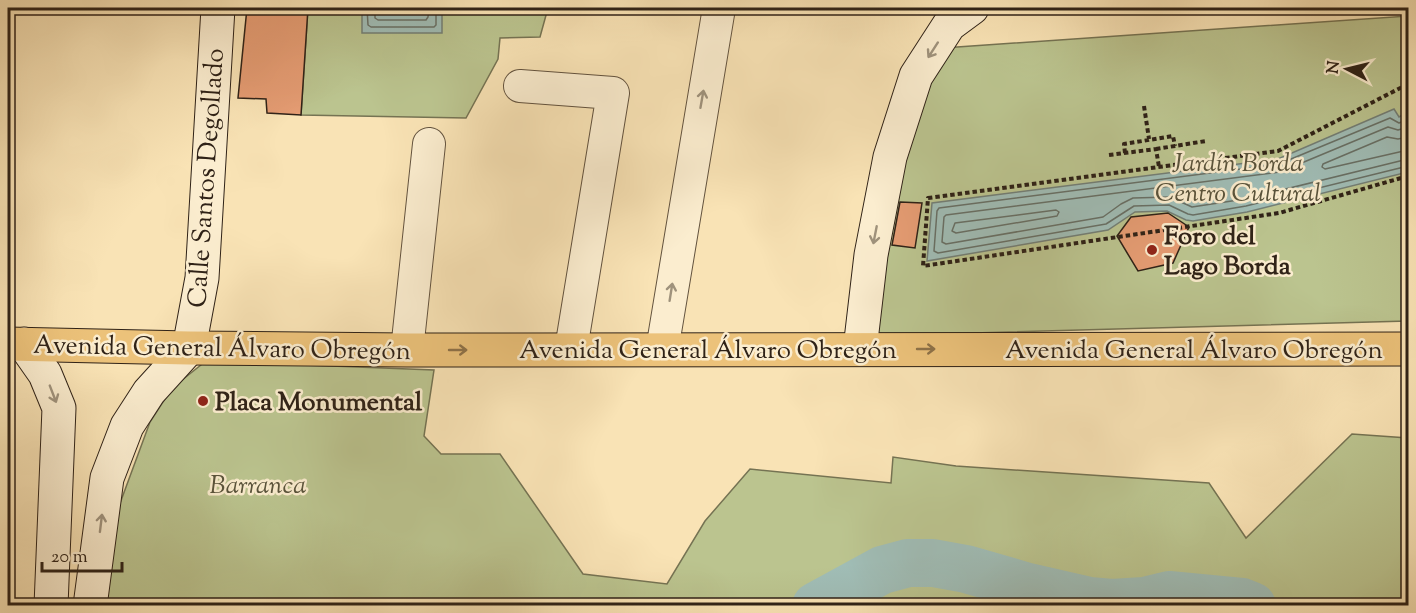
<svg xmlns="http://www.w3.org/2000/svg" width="1416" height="613" font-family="'Sorts Mill Goudy',serif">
  <rect width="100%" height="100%" fill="#f9e3b5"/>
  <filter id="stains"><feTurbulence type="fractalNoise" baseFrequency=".00333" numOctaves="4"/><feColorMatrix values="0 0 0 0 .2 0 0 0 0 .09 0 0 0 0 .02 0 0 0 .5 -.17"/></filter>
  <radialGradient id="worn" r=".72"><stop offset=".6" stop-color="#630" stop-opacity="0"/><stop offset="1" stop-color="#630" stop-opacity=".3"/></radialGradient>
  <path fill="#bbc48f" stroke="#757353" stroke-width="1.5" d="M 308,8 L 548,8 L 540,37 L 500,38 L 498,59 L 466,118 L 301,115 Z
    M 1408,16 L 1408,321 L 865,336 L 889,185 L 943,48 Z
    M 206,361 L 434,370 L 424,436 L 441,454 L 500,454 L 583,574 L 667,584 L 705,521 L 750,469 L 891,483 L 893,457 L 956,466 L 1209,483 L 1246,538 L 1352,434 L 1408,438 L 1408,605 L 106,606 L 112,525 L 150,422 L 172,388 Z"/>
  <path fill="#a0bdb6" stroke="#737f76" stroke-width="1.5" d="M 362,8 L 442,8 L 442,33 L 362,33 Z
    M 1394,109 L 1399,117 L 1408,112 L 1408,172 L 1247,212 L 1193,221 L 1186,220 L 1167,211 L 1135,212 L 1108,230 L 927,261 L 932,203 L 1278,159 Z"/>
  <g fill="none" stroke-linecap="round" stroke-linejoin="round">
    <path stroke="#687066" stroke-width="1.5" d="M 367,8 L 368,25 L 371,27 L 434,27 L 436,25 L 436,8
      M 375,8 L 375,18 L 378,20 L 426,20 L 428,17 L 429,8
      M 1408,119 L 1399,123 L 1390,118 L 1279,164 L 939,208 L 937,211 L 934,251 L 938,253 L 1106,224 L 1134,206 L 1169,205 L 1188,214 L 1193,215 L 1246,206 L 1408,166
      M 1408,127 L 1398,130 L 1388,127 L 1280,172 L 946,215 L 944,217 L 942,242 L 946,244 L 1103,217 L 1121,204 L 1133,198 L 1170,197 L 1192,207 L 1245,199 L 1408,159
      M 1408,137 L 1398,139 L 1387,137 L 1323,164 L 1322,167 L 1325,169 L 1408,150
      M 1056,210 L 1059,212 L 1057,216 L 956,233 L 952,231 L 955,223 Z"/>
    <path stroke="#a0bdb6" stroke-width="48" d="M 816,606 L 882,570 L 908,563 L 933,563 L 966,569 L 1028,587 L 1089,601 L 1112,603 L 1144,601 L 1169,595 L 1242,602 L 1252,606"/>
  </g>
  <path fill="#e59c73" stroke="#2f2217" stroke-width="1.5" d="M 247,8 L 308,8 L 301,115 L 267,113 L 266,99 L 238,98 Z
    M 900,202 L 922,203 L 915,248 L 892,245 Z
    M 1168,213 L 1189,227 L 1173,263 L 1138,271 L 1117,236 L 1131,217 Z"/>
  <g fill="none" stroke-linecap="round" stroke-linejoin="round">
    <defs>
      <path id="street" d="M 520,86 L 613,93 L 571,349
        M 407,350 L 429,144
        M 662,350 L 719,8"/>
      <path id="secondary" d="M 24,344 L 45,374 L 59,408 L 51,606
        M 860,349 L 871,255 L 890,157 L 916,76 L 949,25 L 972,8
        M 90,606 L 107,478 L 127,426 L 149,392 L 189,348 L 202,278 L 218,8"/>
      <path id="primary" d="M 8,344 L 189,348 L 407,350 L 1408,349"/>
    </defs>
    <use href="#street" stroke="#62523e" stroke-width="34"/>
    <use href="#secondary" stroke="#2f2217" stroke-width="35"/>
    <use href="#primary" stroke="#2f2217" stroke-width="35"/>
    <path stroke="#2f2217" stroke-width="4" stroke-dasharray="4.5 3" stroke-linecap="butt" d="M 1408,84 L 1278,151 L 928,198 L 923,266 L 1279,213 L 1408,176
      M 1144,106 L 1149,139
      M 1156,149 L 1206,141
      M 1125,153 L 1124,144 L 1173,136 L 1175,146
      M 1109,155 L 1156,149 L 1159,167"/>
    <use href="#street" stroke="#fbedcf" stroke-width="32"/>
    <use href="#secondary" stroke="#fbedcf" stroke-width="33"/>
    <use href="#primary" stroke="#ecc27a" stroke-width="33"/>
  </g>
  <defs><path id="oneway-shaft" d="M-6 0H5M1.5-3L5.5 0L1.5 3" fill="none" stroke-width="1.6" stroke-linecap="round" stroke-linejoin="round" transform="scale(1.5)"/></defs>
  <g stroke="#9f927c">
    <use href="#oneway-shaft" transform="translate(933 50) rotate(123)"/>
    <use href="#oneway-shaft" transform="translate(702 99) rotate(-80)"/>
    <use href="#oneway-shaft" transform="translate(875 235) rotate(101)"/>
    <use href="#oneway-shaft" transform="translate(671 292) rotate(-81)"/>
    <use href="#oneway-shaft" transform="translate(53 394) rotate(69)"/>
    <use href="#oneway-shaft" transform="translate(101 523) rotate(-83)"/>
  </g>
  <g stroke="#8e7248">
    <use href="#oneway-shaft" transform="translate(926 349)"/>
    <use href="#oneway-shaft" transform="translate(458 350)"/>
  </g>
  <g fill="#8f2418" stroke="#fbedcf" stroke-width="2">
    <circle cx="1152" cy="250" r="6"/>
    <circle cx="203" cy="401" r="6"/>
  </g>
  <g text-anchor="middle" stroke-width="5" stroke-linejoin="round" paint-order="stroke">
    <g font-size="26" font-style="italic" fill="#59533b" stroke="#fbedcf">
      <text x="1238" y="171">Jardín Borda<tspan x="1238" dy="30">Centro Cultural</tspan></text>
      <text x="258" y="493">Barranca</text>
    </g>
    <g font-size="26" fill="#2f2217" stroke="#fbedcf">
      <text transform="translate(205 178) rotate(-86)" y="9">Calle Santos Degollado</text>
      <text transform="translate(222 347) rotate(1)" y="9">Avenida General Álvaro Obregón</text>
      <text x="708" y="358">Avenida General Álvaro Obregón</text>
      <text x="1194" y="358">Avenida General Álvaro Obregón</text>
    </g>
    <g font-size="26" font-weight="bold" fill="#2f2217" stroke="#fbedcf" text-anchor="start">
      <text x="1164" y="244">Foro del<tspan x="1164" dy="30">Lago Borda</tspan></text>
      <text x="215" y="410">Placa Monumental</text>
    </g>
  </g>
  <rect width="1416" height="613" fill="none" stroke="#f9e3b5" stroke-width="30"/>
  <rect x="9" y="9" width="1398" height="595" fill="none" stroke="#2f2217" stroke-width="3"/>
  <rect x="15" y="15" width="1386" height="583" fill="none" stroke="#2f2217" stroke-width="1.5"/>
  <g transform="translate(1347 69) rotate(277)" stroke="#fbedcf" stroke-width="4.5" paint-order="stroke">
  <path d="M0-4.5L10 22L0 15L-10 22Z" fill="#2f2217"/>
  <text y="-9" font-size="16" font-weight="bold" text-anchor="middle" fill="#2f2217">N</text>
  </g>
  <path d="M42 562v9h80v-9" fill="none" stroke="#2f2217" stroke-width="3"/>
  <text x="51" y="562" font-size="18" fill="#2f2217" stroke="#fbedcf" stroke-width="4.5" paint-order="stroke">20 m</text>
  <rect width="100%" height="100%" filter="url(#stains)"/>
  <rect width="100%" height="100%" fill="url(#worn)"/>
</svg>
